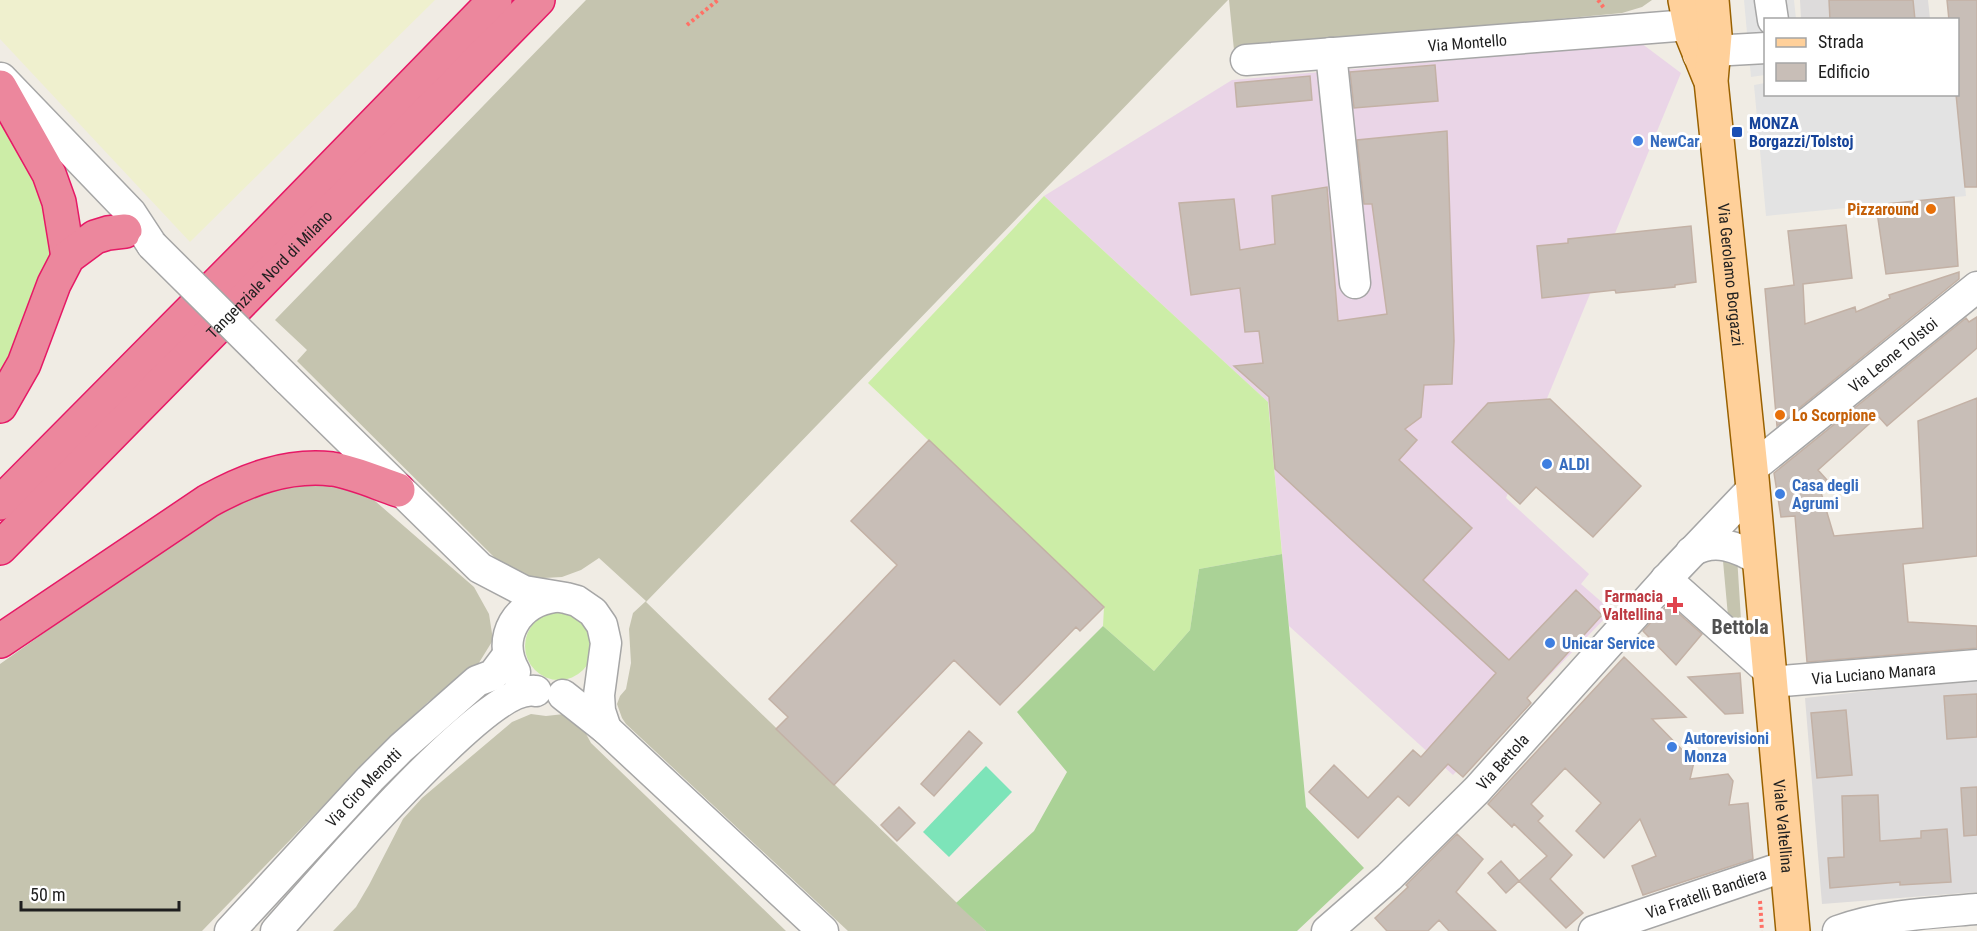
<svg xmlns="http://www.w3.org/2000/svg" width="1977" height="931" font-family="'Roboto Condensed',sans-serif">
  <rect width="100%" height="100%" fill="#f0ece4"/>
  <path fill="#dddbdb" d="M 1800,0 L 1928,0 L 1930,19 L 1801,19 Z
    M 1977,679 L 1977,892 L 1822,904 L 1805,698 Z"/>
  <path fill="#ead5e7" d="M 1641,43 L 1681,73 L 1506,498 L 1589,574 L 1581,584 L 1612,611 L 1453,775 L 1289,626 L 1268,402 L 1044,196 L 1232,80 Z"/>
  <path fill="#c5c4af" d="M 586,0 L 1228,0 L 646,602 L 986,931 L 848,931 L 626,724 L 622,718 L 617,704 L 620,696 L 626,689 L 631,663 L 629,629 L 633,613 L 646,601 L 599,558 L 581,570 L 562,577 L 544,578 L 527,578 L 497,560 L 297,361 L 307,350 L 275,320 Z
    M 1229,0 L 1652,0 L 1642,7 L 1622,13 L 1234,50 Z
    M 301,481 L 337,485 L 367,494 L 474,587 L 489,614 L 493,640 L 477,666 L 428,702 L 392,735 L 202,931 L 0,931 L 0,664 L 238,496 Z
    M 1722,550 L 1737,556 L 1742,636 L 1729,627 Z
    M 531,714 L 546,716 L 564,714 L 578,719 L 591,743 L 786,931 L 333,931 L 356,907 L 369,885 L 403,819 L 422,798 L 512,722 Z"/>
  <path fill="#eff0ce" d="M 0,0 L 435,0 L 190,242 L 0,39 Z"/>
  <path fill="#cceda7" d="M 0,122 L 40,172 L 54,246 L 42,282 L 3,370 L 0,372 Z
    M 1044,196 L 1268,402 L 1282,554 L 1199,569 L 1190,630 L 1154,671 L 1103,626 L 1104,607 L 868,383 Z
    M525 646a34 34 0 1 1 68 0a34 34 0 1 1-68 0Z"/>
  <path fill="#aad296" d="M 1282,554 L 1306,807 L 1364,868 L 1297,931 L 986,931 L 956,903 L 1034,831 L 1067,772 L 1017,712 L 1103,626 L 1154,671 L 1190,630 L 1199,569 Z"/>
  <path fill="#7de4b9" d="M 986,766 L 1012,792 L 949,857 L 923,832 Z"/>
  <path fill="#e3e3e3" d="M 1744,0 L 1794,0 L 1796,19 L 1766,20 L 1765,75 L 1751,77 Z
    M 1765,83 L 1766,94 L 1956,95 L 1966,196 L 1766,216 L 1754,85 Z"/>
  <path fill="#c8beb7" stroke="#c3b1a5" stroke-width="1.5" d="M 1829,0 L 1913,0 L 1915,20 L 1830,20 Z
    M 1947,0 L 1977,0 L 1977,187 L 1965,187 L 1956,94 L 1958,94 L 1958,20 L 1949,20 Z
    M 1435,65 L 1438,101 L 1354,108 L 1350,72 Z
    M 1310,76 L 1312,100 L 1237,107 L 1235,83 Z
    M 1447,131 L 1454,341 L 1452,384 L 1424,385 L 1421,417 L 1405,429 L 1417,440 L 1399,460 L 1472,528 L 1423,580 L 1509,660 L 1576,590 L 1602,615 L 1527,698 L 1531,703 L 1463,777 L 1448,764 L 1409,806 L 1398,796 L 1358,838 L 1309,792 L 1334,765 L 1368,798 L 1413,750 L 1421,757 L 1496,673 L 1275,469 L 1269,397 L 1234,366 L 1263,363 L 1259,331 L 1245,332 L 1240,288 L 1191,295 L 1179,203 L 1234,199 L 1240,250 L 1275,244 L 1272,196 L 1327,187 L 1338,321 L 1387,314 L 1372,204 L 1364,204 L 1357,140 Z
    M 1954,197 L 1958,266 L 1886,274 L 1876,205 Z
    M 1846,225 L 1852,278 L 1803,284 L 1805,324 L 1855,307 L 1856,312 L 1890,298 L 1889,295 L 1959,272 L 1959,279 L 1777,426 L 1765,289 L 1794,285 L 1788,231 Z
    M 1691,226 L 1696,282 L 1675,285 L 1675,287 L 1616,293 L 1615,290 L 1542,298 L 1537,246 L 1568,243 L 1568,239 Z
    M 1977,317 L 1977,348 L 1887,426 L 1878,416 L 1818,470 L 1827,480 L 1820,489 L 1834,536 L 1923,528 L 1918,421 L 1977,398 L 1977,556 L 1903,564 L 1908,622 L 1977,626 L 1977,648 L 1807,662 L 1795,516 L 1781,517 L 1774,473 L 1966,318 L 1969,322 Z
    M 1550,399 L 1641,486 L 1593,537 L 1536,487 L 1520,504 L 1452,442 L 1488,403 Z
    M 929,440 L 1104,607 L 1080,631 L 1076,627 L 1000,705 L 954,660 L 834,785 L 776,729 L 788,717 L 769,699 L 897,565 L 851,521 Z
    M 1668,604 L 1702,634 L 1676,665 L 1643,631 Z
    M 1624,657 L 1686,717 L 1652,719 L 1694,762 L 1690,779 L 1728,774 L 1733,781 L 1729,805 L 1748,803 L 1753,859 L 1643,895 L 1632,866 L 1656,856 L 1640,819 L 1604,858 L 1576,831 L 1601,803 L 1565,768 L 1531,804 L 1543,816 L 1538,821 L 1572,855 L 1550,879 L 1583,913 L 1566,928 L 1519,881 L 1547,856 L 1514,824 L 1512,827 L 1488,804 Z
    M 1740,673 L 1743,713 L 1725,714 L 1688,677 Z
    M 1977,694 L 1977,737 L 1947,739 L 1944,696 Z
    M 1846,710 L 1852,775 L 1817,778 L 1811,713 Z
    M 969,731 L 982,743 L 934,796 L 921,784 Z
    M 1977,787 L 1977,835 L 1964,836 L 1961,788 Z
    M 1878,795 L 1880,841 L 1921,838 L 1921,831 L 1947,829 L 1951,882 L 1900,885 L 1900,882 L 1830,888 L 1828,858 L 1844,857 L 1842,796 Z
    M 899,807 L 915,823 L 897,841 L 881,825 Z
    M 1457,834 L 1483,859 L 1456,892 L 1496,931 L 1449,931 L 1439,920 L 1428,931 L 1387,931 L 1375,918 L 1408,887 L 1406,885 Z
    M 1501,861 L 1519,881 L 1506,893 L 1488,873 Z"/>
  <g fill="none" stroke-linecap="round" stroke-linejoin="round">
    <defs>
      <g id="minor">
        <path d="M 1770,0 L 1773,20"/>
        <path d="M 1331,53 L 1355,283"/>
        <path d="M 1698,55 L 1730,50 L 1766,48"/>
        <path id="s1" d="M 1246,60 L 1689,25"/>
        <path d="M 1,78 L 131,213 L 152,245"/>
        <path d="M 287,379 L 480,568 L 524,591 L 566,598 L 577,601 L 593,612 L 602,625 L 606,643 L 599,695 L 600,711 L 606,729"/>
        <path id="s2" d="M 1751,469 L 1977,287"/>
        <path d="M 1691,552 C 1714,537 1738,547 1759,560"/>
        <path d="M 1666,579 L 1770,672"/>
        <path d="M 515,672 C 495,637 518,602 555,597"/>
        <path id="s3" d="M 1770,682 L 1977,665"/>
        <path d="M 563,695 L 606,729 L 823,931"/>
        <path id="s4" d="M 230,931 L 370,779 L 401,748 L 477,681 L 493,675 L 508,655"/>
        <path d="M 276,931 C 314,889 488,682 536,691"/>
        <path id="s5" d="M 1327,931 L 1389,877 L 1477,790 L 1672,573 L 1753,488"/>
        <path id="s6" d="M 1594,931 L 1786,866"/>
        <path d="M 1838,931 C 1883,915 1930,913 1977,909"/>
      </g>
      <g id="major">
        <path d="M 1685,0 L 1692,35 L 1709,77"/>
        <path id="s7" d="M 1712,0 L 1715,35 L 1711,81 L 1752,478 L 1793,931"/>
      </g>
      <g id="highway">
        <path d="M 0,87 L 49,174 L 59,202 L 68,257"/>
        <path d="M 0,406 L 24,364 L 54,284 L 68,257 L 95,237 L 108,233 L 125,231"/>
        <path d="M 0,503 L 255,246 L 495,0"/>
        <path id="s8" d="M 0,548 L 538,0"/>
        <path d="M 0,641 L 208,501 C 246,480 287,464 332,469 C 354,472 377,483 398,490"/>
      </g>
    </defs>
    <use href="#minor" stroke="#a6a6a6" stroke-width="33"/>
    <use href="#major" stroke="#996100" stroke-width="36"/>
    <use href="#highway" stroke="#e61966" stroke-width="36"/>
    <path stroke="#ff7166" stroke-width="4" stroke-dasharray="3 3" stroke-linecap="butt" d="M 1598,0 L 1604,8
      M 687,25 L 718,0
      M 1760,901 L 1762,931"/>
    <use href="#minor" stroke="#fff" stroke-width="30"/>
    <use href="#major" stroke="#ffd09a" stroke-width="33"/>
    <use href="#highway" stroke="#ec879d" stroke-width="33"/>
    <defs>
      <path id="minor-bridge" d="M 152,245 L 287,379"/>
    </defs>
    <use href="#minor-bridge" stroke="#a6a6a6" stroke-width="33" stroke-linecap="butt"/>
    <use href="#minor-bridge" stroke="#fff" stroke-width="30"/>
  </g>
  <rect fill="#1a4fb4" stroke="#fff" stroke-width="2" x="1731" y="126" width="12" height="12" rx="3"/>
  <g fill="#3f7fe0" stroke="#fff" stroke-width="2">
    <circle cx="1638" cy="141" r="6"/>
    <circle cx="1547" cy="464" r="6"/>
    <circle cx="1780" cy="494" r="6"/>
    <circle cx="1550" cy="643" r="6"/>
    <circle cx="1672" cy="747" r="6"/>
  </g>
  <g fill="#e8710a" stroke="#fff" stroke-width="2">
    <circle cx="1931" cy="209" r="6"/>
    <circle cx="1780" cy="415" r="6"/>
  </g>
  <path fill="#e0444e" stroke="#fff" stroke-width="2" d="M1672 596h6v6h6v6h-6v6h-6v-6h-6v-6h6z"/>
  <g text-anchor="middle" stroke-width="6" stroke-linejoin="round" paint-order="stroke">
    <g font-size="16" fill="#1f1f1f" stroke="#fff">
      <text dy="6" stroke="none"><textPath href="#s1" startOffset="222">Via Montello</textPath></text>
      <text dy="6" stroke="none"><textPath href="#s8" startOffset="384">Tangenziale Nord di Milano</textPath></text>
      <text dy="6" stroke="none"><textPath href="#s7" startOffset="276">Via Gerolamo Borgazzi</textPath></text>
      <text dy="6" stroke="none"><textPath href="#s2" startOffset="182">Via Leone Tolstoi</textPath></text>
      <text dy="6" stroke="none"><textPath href="#s3" startOffset="104">Via Luciano Manara</textPath></text>
      <text dy="6" stroke="none"><textPath href="#s5" startOffset="244">Via Bettola</textPath></text>
      <text dy="6" stroke="none"><textPath href="#s4" startOffset="196">Via Ciro Menotti</textPath></text>
      <text dy="6" stroke="none"><textPath href="#s7" startOffset="830">Viale Valtellina</textPath></text>
      <text dy="6" stroke="none"><textPath href="#s6" startOffset="118">Via Fratelli Bandiera</textPath></text>
    </g>
    <g font-size="16" font-weight="bold" fill="#164399" stroke="#fff" text-anchor="start">
      <text x="1749" y="129">MONZA<tspan x="1749" dy="18">Borgazzi/Tolstoj</tspan></text>
    </g>
    <g font-size="16" font-weight="bold" fill="#366cbe" stroke="#fff" text-anchor="start">
      <text x="1650" y="147">NewCar</text>
      <text x="1559" y="470">ALDI</text>
      <text x="1792" y="491">Casa degli<tspan x="1792" dy="18">Agrumi</tspan></text>
      <text x="1562" y="649">Unicar Service</text>
      <text x="1684" y="744">Autorevisioni<tspan x="1684" dy="18">Monza</tspan></text>
    </g>
    <g font-size="16" font-weight="bold" fill="#c56008" stroke="#fff" text-anchor="end">
      <text x="1919" y="215">Pizzaround</text>
      <text x="1792" y="421" text-anchor="start">Lo Scorpione</text>
    </g>
    <g font-size="16" font-weight="bold" fill="#be3a42" stroke="#fff" text-anchor="end">
      <text x="1663" y="602">Farmacia<tspan x="1663" dy="18">Valtellina</tspan></text>
    </g>
    <g font-size="20" font-weight="bold" fill="#525252" stroke="#fff">
      <text x="1740" y="634">Bettola</text>
    </g>
  </g>
  <rect x="1764" y="18" width="195" height="78" fill="#ffffff" stroke="#a5a5a5" stroke-width="1.5"/>
  <rect x="1776" y="38" width="30" height="9" fill="#ffd09a" stroke="#a5a5a5" stroke-width="1.5"/>
  <text x="1818" y="48" font-size="18" fill="#1f1f1f">Strada</text>
  <rect x="1776" y="63" width="30" height="18" fill="#c8beb7" stroke="#a5a5a5" stroke-width="1.5"/>
  <text x="1818" y="78" font-size="18" fill="#1f1f1f">Edificio</text>
  <path d="M21 901v9h158v-9" fill="none" stroke="#1f1f1f" stroke-width="3"/>
  <text x="30" y="901" font-size="18" fill="#1f1f1f" stroke="#ffffff" stroke-width="4.5" paint-order="stroke">50 m</text>
</svg>
